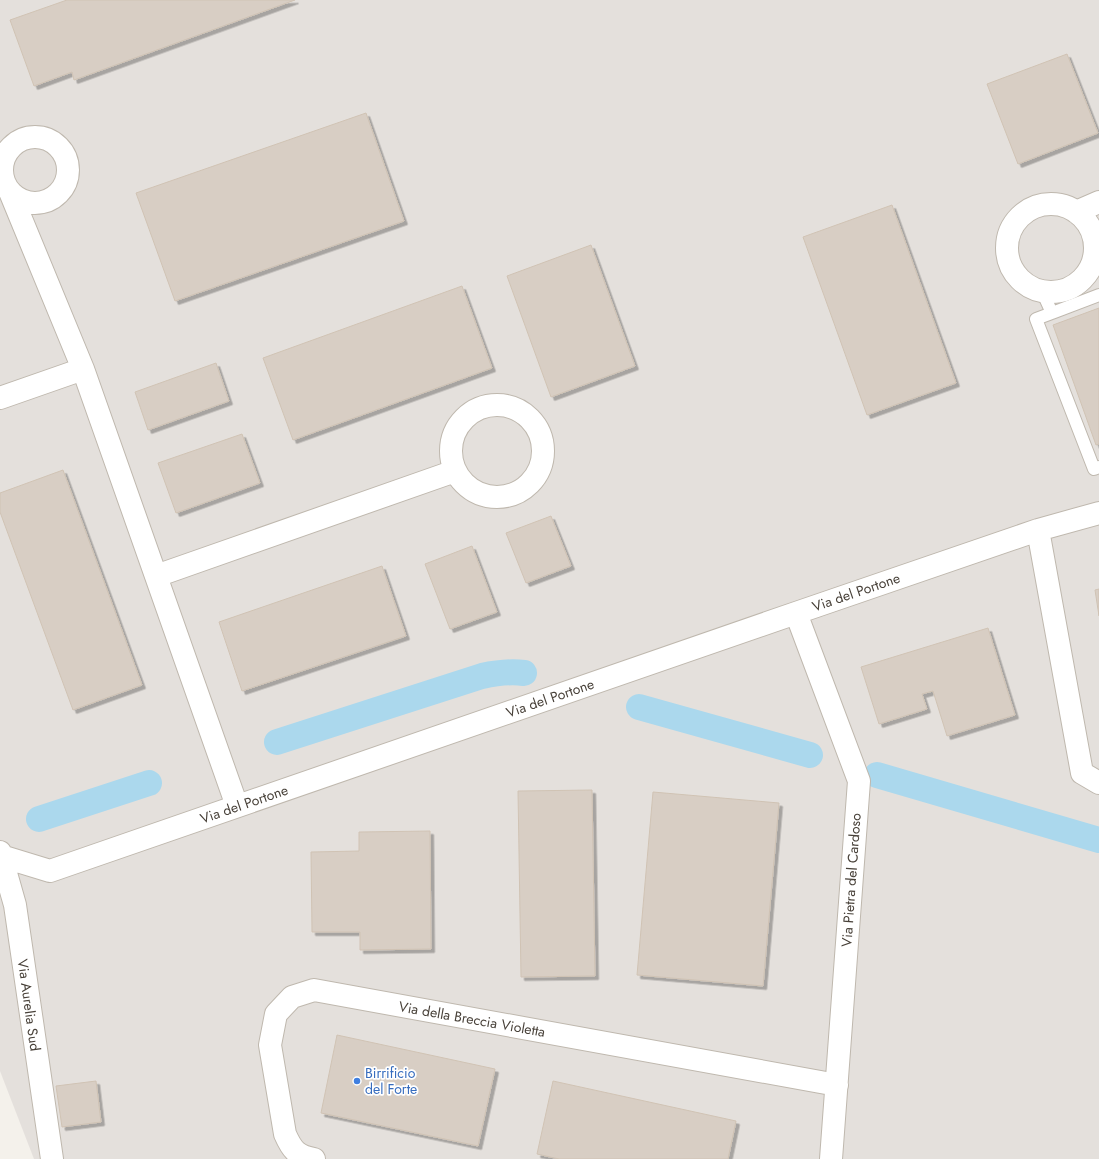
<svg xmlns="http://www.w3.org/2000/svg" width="1099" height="1159" font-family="Jost,sans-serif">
  <defs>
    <filter id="shadow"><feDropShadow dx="3.5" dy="3.5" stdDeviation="0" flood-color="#0004"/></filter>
  </defs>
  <rect width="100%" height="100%" fill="#f4f1eb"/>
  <path fill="#e4e0dc" d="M 0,0 L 1099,0 L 1099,1159 L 34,1159 L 0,1071 Z"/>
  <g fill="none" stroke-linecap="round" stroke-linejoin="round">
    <path stroke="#abd8ed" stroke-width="26" d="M 639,707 L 810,755
      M 277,742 L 482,676 C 496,673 509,671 524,673
      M 877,775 L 1099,840
      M 39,819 L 149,783"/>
  </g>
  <path fill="#d8cec4" stroke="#d0c3b4" filter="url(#shadow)" d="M 67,0 L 295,0 L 74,80 L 72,72 L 34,86 L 10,20 Z
    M 1067,54 L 1098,133 L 1018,164 L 987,84 Z
    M 366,113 L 404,221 L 175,301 L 136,193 Z
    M 892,205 L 956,383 L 867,415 L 803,237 Z
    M 591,245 L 635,366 L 551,397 L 507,276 Z
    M 462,286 L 492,368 L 293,440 L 263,358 Z
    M 1099,308 L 1099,444 L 1096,445 L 1053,325 Z
    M 216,363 L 229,401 L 148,430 L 135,392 Z
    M 242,434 L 260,483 L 176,513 L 158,463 Z
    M 63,470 L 142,685 L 73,710 L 0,512 L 0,493 Z
    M 551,516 L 571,566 L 526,583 L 506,533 Z
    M 472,546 L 497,612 L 450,629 L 425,564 Z
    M 382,566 L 406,636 L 242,691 L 219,622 Z
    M 1099,589 L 1099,616 L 1095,590 Z
    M 988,628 L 1015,715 L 947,736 L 933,691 L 922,694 L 927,709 L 879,724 L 861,667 Z
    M 592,790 L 595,976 L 521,977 L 518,791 Z
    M 653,792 L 779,803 L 763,986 L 637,975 Z
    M 430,831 L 431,949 L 360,950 L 360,932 L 312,932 L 311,852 L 359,851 L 359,832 Z
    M 337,1035 L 495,1069 L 478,1146 L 321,1113 Z
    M 96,1081 L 101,1122 L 62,1127 L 56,1086 Z
    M 553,1081 L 736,1121 L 728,1159 L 559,1159 L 537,1154 Z"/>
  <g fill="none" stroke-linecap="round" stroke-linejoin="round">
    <defs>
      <path id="lane" d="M 1042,291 L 1052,313 L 1099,295
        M 1052,313 L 1036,319 L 1094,469 L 1099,467"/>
      <path id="street" d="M2 170a33 33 0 1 1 66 0a33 33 0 1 1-66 0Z
        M 10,192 L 83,369 L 237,806
        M1007 248a44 44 0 1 1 88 0a44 44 0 1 1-88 0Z
        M 1076,212 L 1099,202
        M 0,398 L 83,369
        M451 451a46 46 0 1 1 92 0a46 46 0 1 1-92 0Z
        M 1038,530 L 1082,773 L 1099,783
        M 156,576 L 455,471
        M 796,613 L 859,781 L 831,1159
        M 0,852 L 15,905 L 52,1159
        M 1,856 L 50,871 L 796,613 L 1038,530 L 1099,513
        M 314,1159 C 297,1156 292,1150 285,1134 L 270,1045 L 276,1014 L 292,997 L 314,990 L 837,1085"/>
    </defs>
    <use href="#lane" stroke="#bfb8ae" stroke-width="14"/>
    <use href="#street" stroke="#bfb8ae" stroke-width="24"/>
    <use href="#lane" stroke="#fff" stroke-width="12"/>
    <use href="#street" stroke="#fff" stroke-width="22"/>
  </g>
  <circle fill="#3f7fe0" stroke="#fff" stroke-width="1.5" cx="357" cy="1081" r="4"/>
  <g text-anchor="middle" stroke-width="3.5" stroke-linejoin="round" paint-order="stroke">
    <g font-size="14" fill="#484139" stroke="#fff">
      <text transform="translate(856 592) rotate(-19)" y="5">Via del Portone</text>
      <text transform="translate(550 698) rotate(-19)" y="5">Via del Portone</text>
      <text transform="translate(244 804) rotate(-19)" y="5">Via del Portone</text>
      <text transform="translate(851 880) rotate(-86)" y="5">Via Pietra del Cardoso</text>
      <text transform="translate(29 1005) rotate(82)" y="5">Via Aurelia Sud</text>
      <text transform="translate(472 1019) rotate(10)" y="5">Via della Breccia Violetta</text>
    </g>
    <g font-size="14" fill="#366cbe" stroke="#fff" text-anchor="start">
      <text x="365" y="1078">Birrificio<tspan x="365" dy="16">del Forte</tspan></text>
    </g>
  </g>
</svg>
